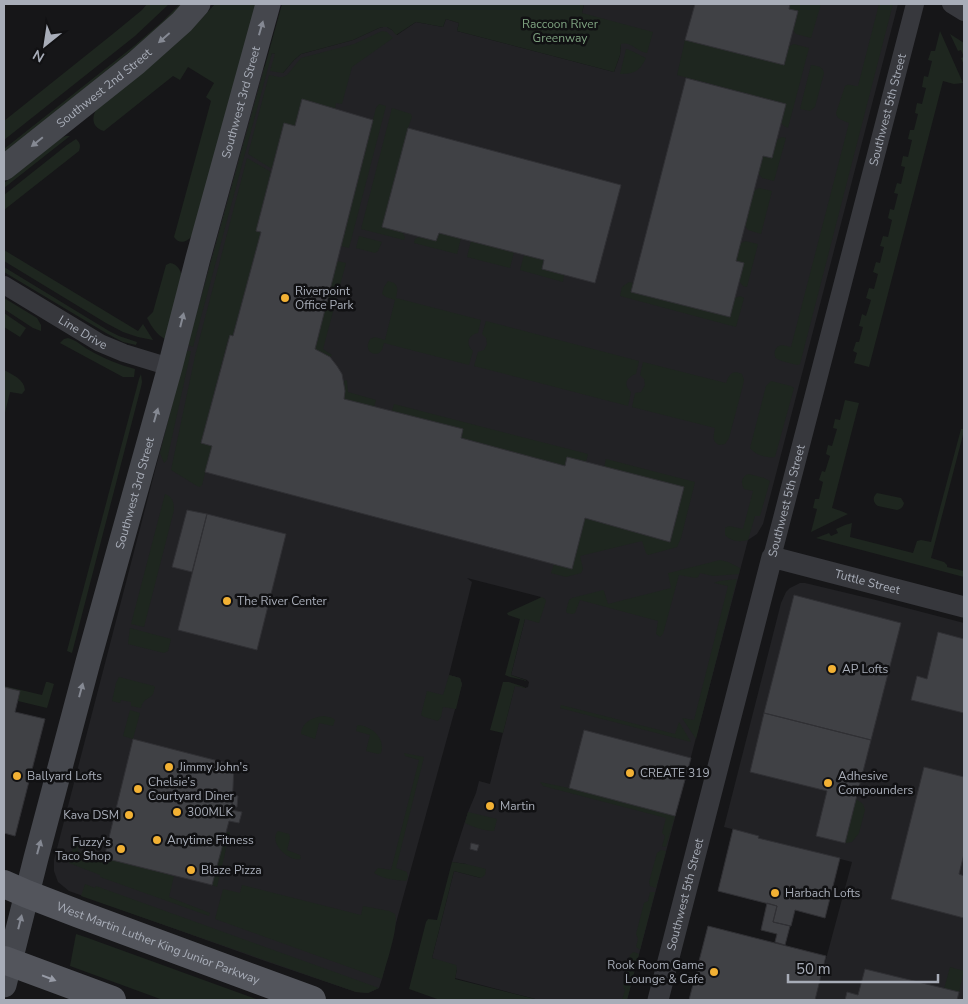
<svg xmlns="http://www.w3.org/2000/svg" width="968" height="1004" font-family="'Nunito Sans',sans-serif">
  <rect width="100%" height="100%" fill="#161618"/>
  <path fill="#222225" d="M 584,4 L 898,4 L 763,524 L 757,534 L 748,540 L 627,1000 L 539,1000 L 455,978 L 457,969 L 432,958 L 454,871 L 481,878 L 466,864 L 452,862 L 468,812 L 476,793 L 479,781 L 490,784 L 515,685 L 525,688 L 528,687 L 529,682 L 527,680 L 511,675 L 525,619 L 541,597 L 467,578 L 472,582 L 449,675 L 460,678 L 462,684 L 396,923 L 382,979 L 379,988 L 368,993 L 356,992 L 265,961 L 69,891 L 58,882 L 54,871 L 54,860 L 186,351 L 263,70 L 272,53 L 275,54 L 283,73 L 294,60 L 301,54 L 353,40 L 379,28 L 383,27 L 387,27 L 392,30 L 397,35 L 416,22 L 443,27 L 446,19 L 459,23 L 457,31 L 614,72 L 620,55 L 621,44 L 582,13 Z
    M 800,583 L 805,583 L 876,600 L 964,623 L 964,1000 L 815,1000 L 852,862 L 758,838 L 759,836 L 724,827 L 781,603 L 786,592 L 790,588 Z"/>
  <path fill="#1e261f" d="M 147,4 L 169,4 L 135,36 L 4,140 L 4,121 L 114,33 L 142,10 Z
    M 180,4 L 185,4 L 169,20 L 4,154 L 4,149 L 134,46 L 163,21 Z
    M 215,4 L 258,4 L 193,234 C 189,241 180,246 174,237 L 211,101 L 206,97 L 214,83 L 188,67 L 180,80 L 173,76 L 104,131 C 93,128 91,119 96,110 C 139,76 179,44 215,4 Z
    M 282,4 L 584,4 L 582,13 L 653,32 L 647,53 C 644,52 642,52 639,50 C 633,47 629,42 621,44 L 620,55 L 614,72 L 457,31 L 459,23 L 446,19 L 443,27 L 416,22 L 396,35 L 392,30 L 387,27 L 383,27 L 379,28 L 353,40 L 301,54 L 294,60 L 283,73 L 270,71 L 275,54 L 272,53 L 193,347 L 188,345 Z
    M 790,4 L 821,4 L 811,38 L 796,34 L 793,30 L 798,12 L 789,9 Z
    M 879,4 L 893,4 L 800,364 L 797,365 C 791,363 783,362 777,359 C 773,356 774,348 779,346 C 782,344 788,347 791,347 L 849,123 C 843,120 837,120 836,113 L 845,86 C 849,83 853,86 858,86 Z
    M 382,31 L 387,32 L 393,38 L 352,67 L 342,104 L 336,103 L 335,109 L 302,100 L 295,126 L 284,124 L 272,168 L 269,167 L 248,154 L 269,75 L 279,77 L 283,77 L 287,75 L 301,58 L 354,44 Z
    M 940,31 L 963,83 L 954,84 L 943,81 L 869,367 L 854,363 L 857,353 L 853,351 L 856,342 L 859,342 L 863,327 L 859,326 L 862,314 L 866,316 L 871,300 L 866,298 L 869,288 L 874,289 L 878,274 L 873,272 L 876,262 L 880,263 L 884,247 L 880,246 L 883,236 L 888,237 L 892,220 L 888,218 L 890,209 L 894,210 L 898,194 L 894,193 L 897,183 L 901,184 L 905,167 L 901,166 L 903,156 L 908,157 L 912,140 L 908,139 L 910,130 L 914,130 L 918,114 L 915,113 L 917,103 L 922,104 L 926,88 L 922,87 L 924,76 L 928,77 L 932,61 L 928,60 L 931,51 L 935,51 Z
    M 950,34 L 964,43 L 964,65 L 961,58 L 964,57 L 961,50 L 958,51 Z
    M 685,40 L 784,65 L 788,47 L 794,44 L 809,48 L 788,128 L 784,126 L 781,123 L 786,104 L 677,75 Z
    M 626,49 C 629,49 641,56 646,58 C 640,71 634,74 620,74 Z
    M 811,65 C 817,66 823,66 824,73 L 815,107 L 810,111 L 800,109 Z
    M 379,104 L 386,106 L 349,248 L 341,246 L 376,108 Z
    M 392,108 L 408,113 L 411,114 L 412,117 L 408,128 L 402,232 L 405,237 L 404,240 L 361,229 Z
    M 66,136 L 70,136 L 4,188 L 4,183 L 61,138 Z
    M 782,137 L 786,138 L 774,181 L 762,178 L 758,173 L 763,156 L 772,158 L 777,140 Z
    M 76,139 C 80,143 81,145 79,151 L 4,210 L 4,195 L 67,145 Z
    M 247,158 L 271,172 L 256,231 L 261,232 L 233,336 L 229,336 L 201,443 L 212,446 L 202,485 L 200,487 L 197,486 L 171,470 L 172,465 L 195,356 Z
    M 759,188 L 772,191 L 761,234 L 748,230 L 745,226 L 754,191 Z
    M 439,233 L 461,238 L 457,254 L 414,243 L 415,239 L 419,237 L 436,241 Z
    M 359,236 L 382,242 L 378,251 L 375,253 L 356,248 Z
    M 471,241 L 514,252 L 510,268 L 467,257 Z
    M 745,241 L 758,244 L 747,287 L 743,286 L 739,281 L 744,263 L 736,261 L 740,244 Z
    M 4,250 L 138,331 L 143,324 L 153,340 L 138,337 L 123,332 L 106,323 L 4,261 Z
    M 524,255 L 544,260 L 542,269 L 564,275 L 563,282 L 520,270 Z
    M 337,261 L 346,263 L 323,349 L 332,355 L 330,357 L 315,349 Z
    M 170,263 C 177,264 180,269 182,276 L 165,339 C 156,334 152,327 147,318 L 153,312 L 166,265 Z
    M 4,267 L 109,331 L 119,336 L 137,342 L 136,345 L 123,342 L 106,333 L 4,272 Z
    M 388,281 L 394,283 C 399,288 397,291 396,298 L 481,320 L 478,333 C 468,335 465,344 473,351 L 469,365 L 384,343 C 383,345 383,349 381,351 C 378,356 369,354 368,348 C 367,346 369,341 370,339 L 375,337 L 385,340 L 395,300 L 386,297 L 382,294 L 384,287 Z
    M 629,282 L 633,283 L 631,292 L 730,317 L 735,298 L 740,296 L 744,298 L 736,327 L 620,296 L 622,287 Z
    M 4,298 L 37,318 L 41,325 L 41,331 L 33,328 L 4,309 Z
    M 4,313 L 26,328 L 20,337 L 4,327 Z
    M 486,321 L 639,361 L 636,374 C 626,377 623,386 631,392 L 628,406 L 474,366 L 478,352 L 484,350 L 487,344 L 486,338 L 482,334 Z
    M 68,338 C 76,340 82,346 89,350 C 103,358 119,365 135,369 L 134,377 L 123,377 L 60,343 L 64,339 Z
    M 186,351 L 191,351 L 167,460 L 164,463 L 160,453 Z
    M 643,362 L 726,383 C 729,375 732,369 742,374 L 744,380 L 743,385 L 729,438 L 725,444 L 719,445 C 711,441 714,435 715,428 L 632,407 L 635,393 L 641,392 L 645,385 L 644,379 L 640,375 Z
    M 4,370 C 13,375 24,379 25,390 L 22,394 L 10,392 L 4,417 L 5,374 Z
    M 141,374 L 142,382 L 141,387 L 72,653 L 67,651 L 139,379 Z
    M 347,380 L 348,392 L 376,400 L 374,407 L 344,399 L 345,391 L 344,381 Z
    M 771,381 L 791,386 L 794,388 L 775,457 C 767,458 755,455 750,448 L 766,386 Z
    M 845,400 L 859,403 L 832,508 L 841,511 L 848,514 L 811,532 L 817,509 L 813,508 L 815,499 L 819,499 L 823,482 L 819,480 L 822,471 L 825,472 L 830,456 L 826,454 L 828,445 L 832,446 L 837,429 L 833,428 L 835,419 L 840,420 Z
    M 394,404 L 588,454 L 586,462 L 567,457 L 565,466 L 461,438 L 463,429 L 392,411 Z
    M 961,429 L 964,429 L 964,431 L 931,558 L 944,562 L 947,565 L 947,567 L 964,571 L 964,577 L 816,538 L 829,533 L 831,536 L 838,533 L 836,529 L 845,525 L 852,523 L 850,537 L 913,553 L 917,541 L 921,540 L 931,542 Z
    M 606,459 L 695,482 L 681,538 L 677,547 L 648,555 L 646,553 L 642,541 L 580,556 L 583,569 L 581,573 L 566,577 L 551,573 L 554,564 L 572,568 L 585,518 L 670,542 L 683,487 L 604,467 Z
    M 749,474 L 764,478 L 770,481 L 760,516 L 755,516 L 748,540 C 740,542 732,542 725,535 L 725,528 L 729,526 L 743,529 L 753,491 L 744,489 C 741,483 741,479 746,475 Z
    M 877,493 L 901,498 L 904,503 C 903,507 901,509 897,510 L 878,506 C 873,503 872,497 877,493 Z
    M 165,494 C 173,497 174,503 174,510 L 144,627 L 131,624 Z
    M 720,560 L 728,562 L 740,568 L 739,574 L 713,576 L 700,573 L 698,577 L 696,578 L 679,575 L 663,634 L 660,637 L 656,634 L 658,621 L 580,600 L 575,613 L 572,614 L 567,613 L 566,611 L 569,600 L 572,598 L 603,590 L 604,591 L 608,604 L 671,588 L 668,573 L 669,573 Z
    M 737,579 L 696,739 L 682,718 L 694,720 L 728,586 L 714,583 L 719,581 Z
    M 542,597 L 545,599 L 546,601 L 539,623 L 525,619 L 511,675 L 528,681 L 510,677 L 505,675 L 520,619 L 508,615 L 507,613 Z
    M 130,628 L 171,639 L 168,651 L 164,653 L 128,644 Z
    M 449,675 L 460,678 L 462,684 L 456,709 L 443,707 L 441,717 L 438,721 L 424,717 L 421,715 L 427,691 L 443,695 Z
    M 119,677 L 154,686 L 155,687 C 154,689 154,692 153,694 C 149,700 143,698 141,708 L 131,706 L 131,702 L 121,700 L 120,703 L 112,701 L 116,683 Z
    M 46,682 L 48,682 L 54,684 L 47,708 L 18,701 L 20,691 L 4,687 L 4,686 L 42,695 Z
    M 503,682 L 509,682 L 527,688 L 515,686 L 503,733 L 490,730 Z
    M 561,705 L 675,734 L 679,722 L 691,742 L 560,708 Z
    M 130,710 L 140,713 L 133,739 L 123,736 Z
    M 324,716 C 328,717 332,717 335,720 L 333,726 L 319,723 L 315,739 L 301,734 C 302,722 313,717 324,716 Z
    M 358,725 C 372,726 386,739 381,753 L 378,754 L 366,751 L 370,735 L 356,731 L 357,726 Z
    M 404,753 L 424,757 L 396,868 L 407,872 L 408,877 L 406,881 C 394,880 384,879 374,873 L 378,868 L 391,870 L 419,760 L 405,756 Z
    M 540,782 L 569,788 L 675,816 L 666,847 L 662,846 L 665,836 L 662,833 L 666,818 L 543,786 Z
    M 856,799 L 863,804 L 865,810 L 859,833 L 852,842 L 845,843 Z
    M 468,812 L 497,819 L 494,831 C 483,831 474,827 465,823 Z
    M 278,831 L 289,834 L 290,838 L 287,850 L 300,855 L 301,859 C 288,862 268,842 278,831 Z
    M 226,832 L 230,832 L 217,887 L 212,885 Z
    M 74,845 L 78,846 L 78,851 L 174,876 L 169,897 L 210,913 L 209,916 L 100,877 L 100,875 L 69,863 Z
    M 661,850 L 666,851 L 656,888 L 650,886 L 649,882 L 657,853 Z
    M 452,862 L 466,864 L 486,869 L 485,875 L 481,878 L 454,871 L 432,958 L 456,965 L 457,969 L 455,979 L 539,1000 L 440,1000 L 409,989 L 426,922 L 428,919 L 437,920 Z
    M 85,884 L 95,888 L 96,886 L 379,988 L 368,993 L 356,992 L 81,896 Z
    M 242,885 L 361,915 L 363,906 L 389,911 L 395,914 C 399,927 386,964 382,979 L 215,919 L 223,889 L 240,893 Z
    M 650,892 L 655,892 L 640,950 L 636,947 L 638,939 L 636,934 L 644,903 L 648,901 Z
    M 76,934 L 88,938 L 259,1000 L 163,1000 L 70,966 Z
    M 634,952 L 639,954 L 627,1000 L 622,1000 L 625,990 L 623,987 L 623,985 L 630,955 L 632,953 Z
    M 950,967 L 964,971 L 959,992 L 944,989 Z"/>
  <path fill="#404145" stroke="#303034" d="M 695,4 L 790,4 L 789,9 L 798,11 L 784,65 L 685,40 Z
    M 686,78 L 786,104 L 772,158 L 763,156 L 736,261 L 744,263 L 730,317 L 631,292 Z
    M 302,99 L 373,120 L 315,349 L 330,357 L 337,366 L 342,374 L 345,391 L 344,399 L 463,429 L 461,438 L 565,466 L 567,457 L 684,487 L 670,542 L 585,518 L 572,569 L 205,472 L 212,446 L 201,443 L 230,335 L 233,336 L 261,232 L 256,231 L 284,123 L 295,126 Z
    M 408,128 L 621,185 L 595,283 L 542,269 L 544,260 L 466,240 L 439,233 L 436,241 L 382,227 Z
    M 187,510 L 207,514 L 192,572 L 172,567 Z
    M 207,514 L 286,534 L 257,650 L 178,630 Z
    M 794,595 L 901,623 L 871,740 L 764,713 Z
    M 938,632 L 964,639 L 964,713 L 911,700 L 917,676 L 927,679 Z
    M 4,687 L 20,691 L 15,712 L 45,719 L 15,836 L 4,833 Z
    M 764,713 L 871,740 L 845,843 L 816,836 L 827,791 L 750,772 Z
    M 584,730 L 691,758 L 675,816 L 569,788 Z
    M 133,739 L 234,765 L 232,810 L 242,812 L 239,823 L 229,821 L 212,885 L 104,858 Z
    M 924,767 L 964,777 L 964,854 L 959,874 L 964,876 L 964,918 L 891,899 Z
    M 232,795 L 238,796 L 237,807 L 232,807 Z
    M 733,829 L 759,836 L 758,838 L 840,858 L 825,918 L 795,910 L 791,926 L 773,922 L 777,906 L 718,891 Z
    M 471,843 L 479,845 L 477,851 L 470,849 Z
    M 767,903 L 777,906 L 773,922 L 790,926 L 785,945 L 775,942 L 777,934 L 761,930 Z
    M 708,926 L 826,956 L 815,1000 L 689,1000 Z
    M 865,969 L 959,992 L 957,1000 L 845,1000 L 847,992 L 858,995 Z"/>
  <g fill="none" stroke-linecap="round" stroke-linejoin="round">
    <g stroke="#37383d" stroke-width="18">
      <path d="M 951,4 L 964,12"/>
      <path id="s1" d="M 4,285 L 100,343 L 124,353 L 170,367"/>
      <path id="s2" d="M 772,557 L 915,4"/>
    </g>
    <path stroke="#37383d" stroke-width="21" id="s3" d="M 658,1000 L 772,557 L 964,607"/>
    <g stroke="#45474d" stroke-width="25">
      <path id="s4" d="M 4,168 L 136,63 L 182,22 L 198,4"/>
      <path id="s5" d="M 4,985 L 36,858 L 88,662 L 170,367 L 198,258 L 268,4"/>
    </g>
    <g stroke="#53555c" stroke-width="28">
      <path id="s6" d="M 4,884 L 27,894 L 79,914 L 312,1000"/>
      <path d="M 4,960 L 112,1000"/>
    </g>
  </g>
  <defs><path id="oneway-solid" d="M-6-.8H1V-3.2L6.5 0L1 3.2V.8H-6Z" transform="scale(1.25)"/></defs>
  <g fill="#858993">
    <use href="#oneway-solid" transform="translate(261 28) rotate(-74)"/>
    <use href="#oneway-solid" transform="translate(164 38) rotate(139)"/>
    <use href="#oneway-solid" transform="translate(37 142) rotate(141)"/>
    <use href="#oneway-solid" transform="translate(182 320) rotate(-76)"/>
    <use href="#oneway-solid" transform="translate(156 415) rotate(-74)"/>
    <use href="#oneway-solid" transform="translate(81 690) rotate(-75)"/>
    <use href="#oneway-solid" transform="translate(39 847) rotate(-75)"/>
    <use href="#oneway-solid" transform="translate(20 922) rotate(-76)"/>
  </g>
  <use fill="#979ba6" href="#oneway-solid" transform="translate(49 978) rotate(21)"/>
  <g fill="#f2b134" stroke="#111113" stroke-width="2">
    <circle cx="285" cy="298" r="5"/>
    <circle cx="227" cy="601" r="5"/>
    <circle cx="832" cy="669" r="5"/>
    <circle cx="169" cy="767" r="5"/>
    <circle cx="630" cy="773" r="5"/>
    <circle cx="17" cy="776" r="5"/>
    <circle cx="828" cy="783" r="5"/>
    <circle cx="138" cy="789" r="5"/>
    <circle cx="490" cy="806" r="5"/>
    <circle cx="177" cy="812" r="5"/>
    <circle cx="129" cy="815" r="5"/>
    <circle cx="157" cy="840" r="5"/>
    <circle cx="121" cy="849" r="5"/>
    <circle cx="191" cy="870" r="5"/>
    <circle cx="775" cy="893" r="5"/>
    <circle cx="714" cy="972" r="5"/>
  </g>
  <g text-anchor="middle" stroke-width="5" stroke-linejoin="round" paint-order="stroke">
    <g font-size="12" fill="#7fa381" stroke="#111113">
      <text x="560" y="28">Raccoon River<tspan x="560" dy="14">Greenway</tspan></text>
    </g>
    <g font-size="12" fill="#a8adb8" stroke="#111113">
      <text dy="4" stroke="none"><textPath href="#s4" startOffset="128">Southwest 2nd Street</textPath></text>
      <text dy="4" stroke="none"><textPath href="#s5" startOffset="914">Southwest 3rd Street</textPath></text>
      <text dy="4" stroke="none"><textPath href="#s2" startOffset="462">Southwest 5th Street</textPath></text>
      <text dy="4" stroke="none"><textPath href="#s1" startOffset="92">Line Drive</textPath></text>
      <text dy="4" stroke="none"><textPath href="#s5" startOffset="509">Southwest 3rd Street</textPath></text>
      <text dy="4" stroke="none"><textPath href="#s2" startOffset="58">Southwest 5th Street</textPath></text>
      <text dy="4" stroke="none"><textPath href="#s3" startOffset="556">Tuttle Street</textPath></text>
      <text dy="4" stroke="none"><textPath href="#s3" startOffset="109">Southwest 5th Street</textPath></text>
      <text dy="4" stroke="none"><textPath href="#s6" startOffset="165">West Martin Luther King Junior Parkway</textPath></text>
    </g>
    <g font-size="12" fill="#a8adb8" stroke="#111113" text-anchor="start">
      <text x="295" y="295">Riverpoint<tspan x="295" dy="14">Office Park</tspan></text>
      <text x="237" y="605">The River Center</text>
      <text x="842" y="673">AP Lofts</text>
      <text x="179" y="771">Jimmy John's</text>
      <text x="640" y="777">CREATE 319</text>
      <text x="27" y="780">Ballyard Lofts</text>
      <text x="838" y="780">Adhesive<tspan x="838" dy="14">Compounders</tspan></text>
      <text x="148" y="786">Chelsie’s<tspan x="148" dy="14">Courtyard Diner</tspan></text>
      <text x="500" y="810">Martin</text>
      <text x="187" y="816">300MLK</text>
      <text x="119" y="819" text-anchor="end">Kava DSM</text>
      <text x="167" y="844">Anytime Fitness</text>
      <text x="111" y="846" text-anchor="end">Fuzzy's<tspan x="111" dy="14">Taco Shop</tspan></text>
      <text x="201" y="874">Blaze Pizza</text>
      <text x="785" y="897">Harbach Lofts</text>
      <text x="704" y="969" text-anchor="end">Rook Room Game<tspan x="704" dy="14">Lounge &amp; Cafe</tspan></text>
    </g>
  </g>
  <rect width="968" height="1004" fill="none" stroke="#a8adb8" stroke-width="10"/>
  <g transform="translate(45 45) rotate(210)" stroke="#111113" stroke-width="4" paint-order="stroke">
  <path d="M0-4L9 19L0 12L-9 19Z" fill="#a8adb8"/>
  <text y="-8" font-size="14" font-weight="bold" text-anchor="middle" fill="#a8adb8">N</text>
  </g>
  <path d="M788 974v8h150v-8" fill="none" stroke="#a8adb8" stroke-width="2.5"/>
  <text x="796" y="974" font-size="15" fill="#a8adb8" stroke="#111113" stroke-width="4" paint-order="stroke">50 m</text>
</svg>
